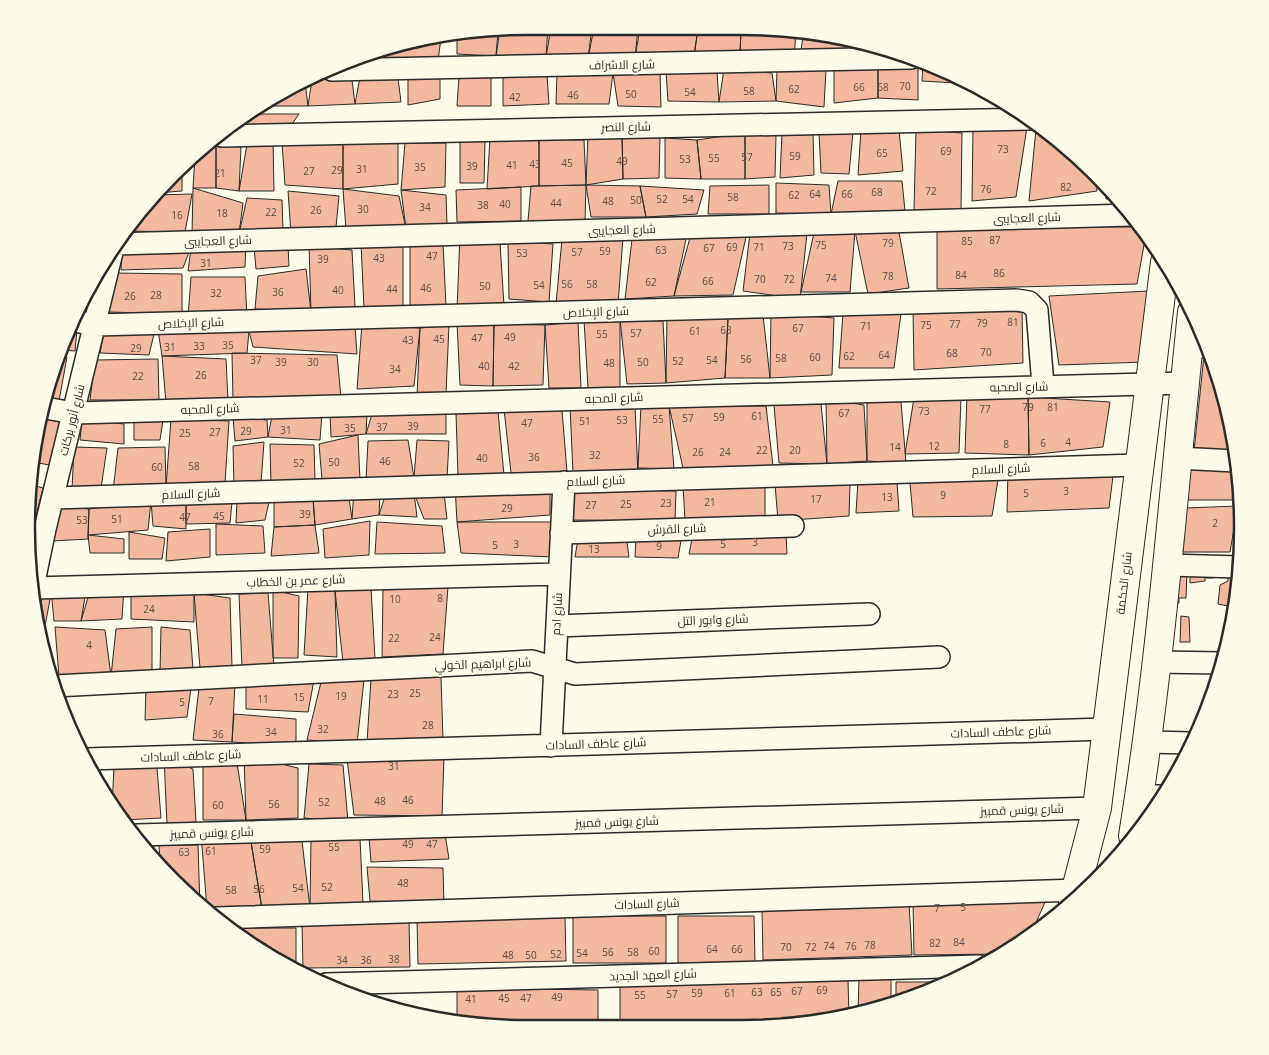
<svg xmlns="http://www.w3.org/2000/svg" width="1269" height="1055" font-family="'Open Sans',Cairo,sans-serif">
  <rect width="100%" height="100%" fill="#fdfbea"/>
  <path fill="#f2b8a0" stroke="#2b2b2b" d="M 528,26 L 548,27 L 546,57 L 496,56 L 500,30 Z
    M 551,27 L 592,27 L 588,59 L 546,57 Z
    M 594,27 L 638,28 L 635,58 L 588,59 Z
    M 640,28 L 698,29 L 694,56 L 635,58 Z
    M 698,29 L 741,29 L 740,54 L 694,56 Z
    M 741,29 L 796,30 L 794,61 L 740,54 Z
    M 498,30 L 496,56 L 457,54 L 457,36 Z
    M 804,30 L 847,38 L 846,51 L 801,50 Z
    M 441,38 L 438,61 L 357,60 L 398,43 Z
    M 852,40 L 872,43 L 888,50 L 853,49 Z
    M 878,51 L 918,61 L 918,100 L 878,98 Z
    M 923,63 L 963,78 L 974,84 L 922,81 Z
    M 878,67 L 878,98 L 834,103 L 834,68 Z
    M 724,69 L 772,73 L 776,101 L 719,102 Z
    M 777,69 L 826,70 L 824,107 L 776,101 Z
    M 666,71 L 717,72 L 719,102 L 668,101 Z
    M 613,73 L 609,104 L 556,104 L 557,74 Z
    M 613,73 L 660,74 L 661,107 L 618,106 Z
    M 440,74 L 440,99 L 408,105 L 408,76 Z
    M 459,76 L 491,78 L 491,106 L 457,106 Z
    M 503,76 L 547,76 L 549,104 L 503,106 Z
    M 360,77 L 398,78 L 401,102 L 355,104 Z
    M 312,79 L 352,80 L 355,104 L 308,106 Z
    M 305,82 L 308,106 L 261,106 L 277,93 Z
    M 251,114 L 299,114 L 290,127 L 233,127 Z
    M 1027,127 L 1016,197 L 972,201 L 973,130 Z
    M 1036,129 L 1042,129 L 1096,173 L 1097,191 L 1029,201 Z
    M 861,130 L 899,130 L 903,171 L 858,175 Z
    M 916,130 L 962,133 L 961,210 L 914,210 Z
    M 782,132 L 813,132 L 814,175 L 780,178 Z
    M 819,132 L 853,132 L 849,174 L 821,173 Z
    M 745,133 L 745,179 L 701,179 L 697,140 Z
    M 745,133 L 776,135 L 775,177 L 745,179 Z
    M 588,135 L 622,135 L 623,179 L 586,185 Z
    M 622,135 L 660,138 L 659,178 L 623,179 Z
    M 460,138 L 485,140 L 484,183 L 460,183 Z
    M 490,138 L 539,139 L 539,186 L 487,189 Z
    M 665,138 L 697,140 L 701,179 L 665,178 Z
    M 539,139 L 584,140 L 586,185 L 539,186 Z
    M 273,141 L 274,191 L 239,191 L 247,144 Z
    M 282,143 L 343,143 L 343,189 L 285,185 Z
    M 343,143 L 398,143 L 398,184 L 343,189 Z
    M 405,143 L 446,143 L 445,187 L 401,190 Z
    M 216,144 L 216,188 L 193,188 L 195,157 L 210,145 Z
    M 216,144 L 241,147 L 239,191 L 216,188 Z
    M 182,166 L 182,191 L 156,193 L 173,173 Z
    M 838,181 L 902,181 L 905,211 L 831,214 Z
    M 1103,182 L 1117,199 L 1106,199 Z
    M 776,183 L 829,185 L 831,214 L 776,213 Z
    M 586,185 L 585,221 L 528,221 L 531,186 Z
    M 586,185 L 640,186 L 646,217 L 591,217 Z
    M 769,185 L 769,214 L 708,214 L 710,186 Z
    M 640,186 L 704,190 L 697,214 L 646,217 Z
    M 521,187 L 521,221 L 457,222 L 456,190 Z
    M 193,188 L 243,203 L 239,234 L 192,236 Z
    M 343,189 L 399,196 L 406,229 L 346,230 Z
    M 401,190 L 446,195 L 447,224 L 406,229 Z
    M 288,191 L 339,196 L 336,227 L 291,233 Z
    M 192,194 L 185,232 L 126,231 L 155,195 Z
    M 247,198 L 282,200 L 283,230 L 239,234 Z
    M 937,226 L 1140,227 L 1146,234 L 1137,284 L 937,289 Z
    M 855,231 L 850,292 L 801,292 L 814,233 Z
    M 855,231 L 899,232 L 909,288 L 868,294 Z
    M 750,233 L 807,233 L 800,299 L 743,291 Z
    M 460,234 L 500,243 L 504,306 L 457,310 Z
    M 691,234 L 746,237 L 733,295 L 674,296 Z
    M 623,237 L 618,305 L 556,304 L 562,239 Z
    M 632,239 L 686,239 L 674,296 L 625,299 Z
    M 246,240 L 245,267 L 188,271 L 192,242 Z
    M 508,241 L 553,244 L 549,302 L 509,299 Z
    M 361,242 L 403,243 L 403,307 L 364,309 Z
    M 443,243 L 446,306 L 410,307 L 410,245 Z
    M 288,246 L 289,266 L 256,269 L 254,247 Z
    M 309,246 L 352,250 L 355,307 L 311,312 Z
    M 122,252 L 189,252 L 183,268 L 121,270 Z
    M 306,269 L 311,312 L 255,309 L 258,276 Z
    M 115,273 L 182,274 L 182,314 L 108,312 Z
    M 191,277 L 245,277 L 247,317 L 188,317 Z
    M 93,284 L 87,313 L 80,312 Z
    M 1149,291 L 1145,362 L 1059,365 L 1049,296 Z
    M 1022,309 L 1023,363 L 914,370 L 913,311 Z
    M 771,313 L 834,318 L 832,375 L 770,378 Z
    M 843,313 L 901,313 L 894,368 L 839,368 Z
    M 763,315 L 770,378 L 725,378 L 728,318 Z
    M 667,316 L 728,318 L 725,378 L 666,383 Z
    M 584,320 L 620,320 L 620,388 L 588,388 Z
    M 620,320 L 663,321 L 666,383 L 627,384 Z
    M 578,322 L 581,388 L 549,388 L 545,325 Z
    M 457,323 L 494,324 L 493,386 L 460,385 Z
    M 362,324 L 420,328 L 414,386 L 357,389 Z
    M 494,324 L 545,325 L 543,385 L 493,386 Z
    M 449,325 L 446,393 L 417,396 L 420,328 Z
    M 355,326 L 357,354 L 253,347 L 249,331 Z
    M 72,327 L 77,329 L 75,351 L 61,350 Z
    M 158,330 L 249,331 L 247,353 L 162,356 Z
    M 104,333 L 154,334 L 149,355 L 100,353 Z
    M 232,353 L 337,355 L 341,398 L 233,399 Z
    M 58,355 L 67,357 L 59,401 L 46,399 L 53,366 Z
    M 1204,355 L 1210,355 L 1233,429 L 1235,451 L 1194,451 Z
    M 162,356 L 226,359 L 228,401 L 166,403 Z
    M 158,359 L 159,400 L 90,400 L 95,360 Z
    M 867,391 L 901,402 L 906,463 L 867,461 Z
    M 967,395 L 1028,397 L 1029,455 L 965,453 Z
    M 961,397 L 959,453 L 905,454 L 914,398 Z
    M 1028,397 L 1110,402 L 1103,447 L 1029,455 Z
    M 826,399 L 864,405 L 867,461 L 827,464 Z
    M 821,404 L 827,464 L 779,463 L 774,405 Z
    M 641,405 L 669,406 L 674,469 L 638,468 Z
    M 570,406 L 635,406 L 638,475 L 573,473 Z
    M 669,406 L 766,406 L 773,466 L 683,468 Z
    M 504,409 L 562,410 L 567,472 L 511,473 Z
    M 373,411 L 446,412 L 446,434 L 366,434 Z
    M 498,412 L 504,475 L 458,477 L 456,413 Z
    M 322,413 L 320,440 L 268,437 L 272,416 Z
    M 330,413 L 367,413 L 366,434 L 331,437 Z
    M 43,416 L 64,418 L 54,466 L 34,462 Z
    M 134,417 L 163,420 L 160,440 L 134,440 Z
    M 233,417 L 267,420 L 268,437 L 235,441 Z
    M 82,419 L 124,424 L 124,444 L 80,440 Z
    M 171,419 L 229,421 L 225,483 L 166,487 Z
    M 358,435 L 360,481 L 322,480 L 319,444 Z
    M 408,440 L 414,478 L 366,480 L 368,441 Z
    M 417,440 L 449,441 L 447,478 L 414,478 Z
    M 264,442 L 261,483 L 234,487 L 233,446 Z
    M 270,444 L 314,445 L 315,480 L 271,486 Z
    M 74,447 L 107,448 L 101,488 L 72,490 Z
    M 165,447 L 166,487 L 113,491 L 118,448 Z
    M 1190,466 L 1237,468 L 1240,500 L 1184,500 Z
    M 1008,469 L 1113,476 L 1109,508 L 1007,512 Z
    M 858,480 L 897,482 L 899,511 L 856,513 Z
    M 998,480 L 992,516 L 913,517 L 910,483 Z
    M 29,484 L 43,488 L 36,516 L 28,514 Z
    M 775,484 L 850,484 L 849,516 L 778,521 Z
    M 683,485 L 765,485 L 765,517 L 685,521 Z
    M 455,486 L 550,491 L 550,515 L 457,522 Z
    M 354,489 L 380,495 L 379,515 L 352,519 Z
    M 570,489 L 676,491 L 675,521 L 571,520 Z
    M 386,493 L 414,493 L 417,517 L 379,515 Z
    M 414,493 L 444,493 L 447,519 L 424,519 Z
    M 274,497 L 313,498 L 315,525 L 274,527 Z
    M 313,498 L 349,498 L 352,519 L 315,525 Z
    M 151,501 L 148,530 L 88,535 L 89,509 Z
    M 151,501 L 186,502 L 186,529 L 153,526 Z
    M 237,501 L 269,502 L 265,520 L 236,523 Z
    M 186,502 L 232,502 L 230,523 L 186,524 Z
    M 59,506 L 89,509 L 88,539 L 52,541 Z
    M 1238,506 L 1230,552 L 1183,552 L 1186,508 Z
    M 370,521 L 369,555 L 325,558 L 323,529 Z
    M 377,522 L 442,526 L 445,553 L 375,554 Z
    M 457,522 L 552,522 L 553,557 L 461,553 Z
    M 216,524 L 263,526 L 265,553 L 216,555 Z
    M 315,525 L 319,553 L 271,556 L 274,527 Z
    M 210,529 L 210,557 L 166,561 L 168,532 Z
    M 683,529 L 678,558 L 635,557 L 636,536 Z
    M 694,529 L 786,535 L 787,554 L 689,554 Z
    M 129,532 L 165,538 L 162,559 L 129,559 Z
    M 88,535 L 124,539 L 124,553 L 90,553 Z
    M 578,539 L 627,542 L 629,557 L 575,557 Z
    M 1163,569 L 1187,570 L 1186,598 L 1179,598 L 1179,603 L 1160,603 Z
    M 1190,570 L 1213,570 L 1213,578 L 1205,578 L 1205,581 L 1190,583 Z
    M 1228,571 L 1238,571 L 1235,601 L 1228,601 L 1228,606 L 1218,604 L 1220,585 L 1228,581 Z
    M 94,577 L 124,586 L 122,619 L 81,621 Z
    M 50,579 L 88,579 L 81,621 L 54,621 Z
    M 448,587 L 443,654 L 382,657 L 383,588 Z
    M 308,588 L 335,591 L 337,657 L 304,655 Z
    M 371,588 L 375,659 L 343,662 L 335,591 Z
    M 273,590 L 299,596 L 298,658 L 273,658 Z
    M 131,592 L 194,593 L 194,622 L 131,619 Z
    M 31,593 L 51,594 L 45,626 L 40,627 Z
    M 194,593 L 230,598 L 232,667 L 200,668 Z
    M 268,593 L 274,667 L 242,669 L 239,594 Z
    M 1181,616 L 1189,617 L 1190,642 L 1180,642 Z
    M 55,627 L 105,630 L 111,676 L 59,677 Z
    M 152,627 L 152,670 L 111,676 L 116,629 Z
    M 161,627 L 190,630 L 193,669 L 160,673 Z
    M 441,677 L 443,740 L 367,742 L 371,679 Z
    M 314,680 L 308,712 L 246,709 L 246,683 Z
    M 364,680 L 357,744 L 307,740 L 321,682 Z
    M 235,683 L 232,742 L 193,740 L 199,688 Z
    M 146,687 L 191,688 L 187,717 L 145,720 Z
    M 234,714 L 296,719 L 296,746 L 232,742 Z
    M 244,755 L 298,768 L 298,818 L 246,820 Z
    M 203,756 L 237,763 L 246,820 L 203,820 Z
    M 164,757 L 193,769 L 196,822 L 167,824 Z
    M 444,757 L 442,816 L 354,815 L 347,759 Z
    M 309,764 L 343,765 L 348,822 L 304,818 Z
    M 114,766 L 157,768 L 161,818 L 123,820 L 112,808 Z
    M 92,770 L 101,772 L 102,789 Z
    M 201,834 L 251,842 L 262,909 L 207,909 Z
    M 445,834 L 449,859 L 371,862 L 369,837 Z
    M 311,838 L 360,838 L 363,903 L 310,908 Z
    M 302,841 L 310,908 L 262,909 L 251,842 Z
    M 159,845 L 198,845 L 200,907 L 160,862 Z
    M 367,867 L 443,868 L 444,904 L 370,901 Z
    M 1046,900 L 1030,936 L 1001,954 L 914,955 L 913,901 Z
    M 909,903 L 912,955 L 763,960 L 762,909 Z
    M 573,916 L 666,916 L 666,963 L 573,963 Z
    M 678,916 L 754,916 L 755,962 L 678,963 Z
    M 565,917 L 566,961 L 418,964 L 417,920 Z
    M 409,922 L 410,967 L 303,968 L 302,923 Z
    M 229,928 L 296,928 L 296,970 L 277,962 Z
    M 859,978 L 891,978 L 891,1004 L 858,1013 Z
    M 848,980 L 849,1016 L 840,1019 L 742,1029 L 620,1028 L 620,981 Z
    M 896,982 L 950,982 L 934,990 L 896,1002 Z
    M 457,988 L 598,990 L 598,1028 L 494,1028 L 457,1020 Z"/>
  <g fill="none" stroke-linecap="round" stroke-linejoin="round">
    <defs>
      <path id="street" d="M 332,70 L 911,58
        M 222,136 L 1030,119
        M 115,244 L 1130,215
        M 75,321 L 95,325 L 1016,300 L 1029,302 L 1037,310 L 1043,386
        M 1188,347 L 1208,347
        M 45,408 L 74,413 L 1185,383
        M 1177,458 L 1236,461
        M 54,498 L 1138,465
        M 561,533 L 793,526
        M 1168,565 L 1239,567
        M 33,588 L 559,574
        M 31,596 L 45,529 L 114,244
        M 557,626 L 869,614
        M 1156,662 L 1222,663
        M 55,686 L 532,661 L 575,674 L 939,657
        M 1147,742 L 1192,743
        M 551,746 L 564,482
        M 86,759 L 1106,729
        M 1140,796 L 1163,796
        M 137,835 L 1097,808
        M 216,918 L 1077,890
        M 326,984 L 980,966"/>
      <path id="secondary" d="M 1133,836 C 1161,662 1174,487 1192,312
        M 1073,901 L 1097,808 L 1165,262"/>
    </defs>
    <use href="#street" stroke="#2b2b2b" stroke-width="24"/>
    <use href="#secondary" stroke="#2b2b2b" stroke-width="30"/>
    <use href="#street" stroke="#fdfbea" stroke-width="21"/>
    <use href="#secondary" stroke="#fdfbea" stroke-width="28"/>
  </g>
  <g text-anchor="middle" stroke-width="4" stroke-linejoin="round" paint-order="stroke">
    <g font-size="10" fill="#5d4e48">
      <text x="905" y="90">70</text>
      <text x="859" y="91">66</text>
      <text x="883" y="91">68</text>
      <text x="794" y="93">62</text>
      <text x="749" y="95">58</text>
      <text x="690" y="96">54</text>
      <text x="631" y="98">50</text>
      <text x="573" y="99">46</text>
      <text x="515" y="101">42</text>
      <text x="1003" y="153">73</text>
      <text x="946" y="155">69</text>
      <text x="882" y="157">65</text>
      <text x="795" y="160">59</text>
      <text x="747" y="161">57</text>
      <text x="714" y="162">55</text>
      <text x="685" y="163">53</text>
      <text x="622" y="165">49</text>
      <text x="567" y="167">45</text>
      <text x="535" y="168">43</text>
      <text x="512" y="169">41</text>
      <text x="472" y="170">39</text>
      <text x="420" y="171">35</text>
      <text x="362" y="173">31</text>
      <text x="337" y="174">29</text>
      <text x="309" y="175">27</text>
      <text x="220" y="177">21</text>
      <text x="1066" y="191">82</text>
      <text x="986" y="193">76</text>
      <text x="931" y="195">72</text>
      <text x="877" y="196">68</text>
      <text x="815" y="198">64</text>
      <text x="847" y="198">66</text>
      <text x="794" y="199">62</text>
      <text x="733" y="201">58</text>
      <text x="662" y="203">52</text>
      <text x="688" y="203">54</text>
      <text x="636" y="204">50</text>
      <text x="608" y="205">48</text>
      <text x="556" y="207">44</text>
      <text x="505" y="208">40</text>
      <text x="483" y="209">38</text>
      <text x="425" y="211">34</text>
      <text x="363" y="213">30</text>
      <text x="316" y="214">26</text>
      <text x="271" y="216">22</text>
      <text x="222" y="217">18</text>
      <text x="177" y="219">16</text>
      <text x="995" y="244">87</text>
      <text x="967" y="245">85</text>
      <text x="888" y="247">79</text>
      <text x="821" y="249">75</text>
      <text x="788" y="250">73</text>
      <text x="732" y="251">69</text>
      <text x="759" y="251">71</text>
      <text x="709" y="252">67</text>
      <text x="661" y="254">63</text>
      <text x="605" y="255">59</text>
      <text x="577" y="256">57</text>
      <text x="522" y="257">53</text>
      <text x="432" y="260">47</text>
      <text x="379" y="262">43</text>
      <text x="323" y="263">39</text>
      <text x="206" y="267">31</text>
      <text x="999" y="277">86</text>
      <text x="961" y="279">84</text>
      <text x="888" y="280">78</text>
      <text x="831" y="282">74</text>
      <text x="760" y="283">70</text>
      <text x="789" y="283">72</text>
      <text x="708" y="285">66</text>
      <text x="651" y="286">62</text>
      <text x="567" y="288">56</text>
      <text x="592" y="288">58</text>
      <text x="539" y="289">54</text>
      <text x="485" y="290">50</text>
      <text x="426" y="292">46</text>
      <text x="392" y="293">44</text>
      <text x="338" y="294">40</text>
      <text x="278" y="296">36</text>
      <text x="216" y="297">32</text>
      <text x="156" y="299">28</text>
      <text x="130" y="300">26</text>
      <text x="1013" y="326">81</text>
      <text x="982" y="327">79</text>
      <text x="955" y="328">77</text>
      <text x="926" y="329">75</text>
      <text x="866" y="330">71</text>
      <text x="798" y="332">67</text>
      <text x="726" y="334">63</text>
      <text x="695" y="335">61</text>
      <text x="636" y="337">57</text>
      <text x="602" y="338">55</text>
      <text x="510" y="341">49</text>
      <text x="477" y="342">47</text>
      <text x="439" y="343">45</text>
      <text x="408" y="344">43</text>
      <text x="228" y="349">35</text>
      <text x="199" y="350">33</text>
      <text x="170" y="351">31</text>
      <text x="136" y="352">29</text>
      <text x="986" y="356">70</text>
      <text x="952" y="357">68</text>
      <text x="884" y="359">64</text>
      <text x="849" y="360">62</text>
      <text x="815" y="361">60</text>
      <text x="781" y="362">58</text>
      <text x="746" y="363">56</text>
      <text x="256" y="364">37</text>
      <text x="712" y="364">54</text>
      <text x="678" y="365">52</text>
      <text x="281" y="366">39</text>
      <text x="313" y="366">30</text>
      <text x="643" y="366">50</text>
      <text x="609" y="367">48</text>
      <text x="484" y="370">40</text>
      <text x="514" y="370">42</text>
      <text x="395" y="373">34</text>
      <text x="201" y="379">26</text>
      <text x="138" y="380">22</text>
      <text x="1028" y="411">79</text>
      <text x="1053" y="411">81</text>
      <text x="985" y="413">77</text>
      <text x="924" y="415">73</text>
      <text x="844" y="417">67</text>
      <text x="757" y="420">61</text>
      <text x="719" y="421">59</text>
      <text x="688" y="422">57</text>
      <text x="658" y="423">55</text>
      <text x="622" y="424">53</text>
      <text x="585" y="425">51</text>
      <text x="527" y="427">47</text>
      <text x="413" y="430">39</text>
      <text x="382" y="431">37</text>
      <text x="350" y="432">35</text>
      <text x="286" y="434">31</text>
      <text x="246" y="435">29</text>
      <text x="215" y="436">27</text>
      <text x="185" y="437">25</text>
      <text x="1068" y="446">4</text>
      <text x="1043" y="447">6</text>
      <text x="1006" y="448">8</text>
      <text x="934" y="450">12</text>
      <text x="895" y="451">14</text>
      <text x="762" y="454">22</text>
      <text x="795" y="454">20</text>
      <text x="698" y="456">26</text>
      <text x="725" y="456">24</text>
      <text x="595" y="459">32</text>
      <text x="534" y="461">36</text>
      <text x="482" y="462">40</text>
      <text x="385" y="465">46</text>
      <text x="334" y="466">50</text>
      <text x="299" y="467">52</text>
      <text x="194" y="470">58</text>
      <text x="157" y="471">60</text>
      <text x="1066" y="495">3</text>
      <text x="1026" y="497">5</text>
      <text x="943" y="499">9</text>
      <text x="887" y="501">13</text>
      <text x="816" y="503">17</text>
      <text x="710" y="506">21</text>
      <text x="666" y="507">23</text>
      <text x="626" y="508">25</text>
      <text x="591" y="509">27</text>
      <text x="507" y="512">29</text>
      <text x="305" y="518">39</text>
      <text x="219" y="520">45</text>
      <text x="185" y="521">47</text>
      <text x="117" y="523">51</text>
      <text x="82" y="524">53</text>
      <text x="1215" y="527">2</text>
      <text x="755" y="546">3</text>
      <text x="516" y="548">3</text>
      <text x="723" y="548">5</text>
      <text x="495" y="549">5</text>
      <text x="659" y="550">9</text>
      <text x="594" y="553">13</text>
      <text x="440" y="602">8</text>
      <text x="395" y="603">10</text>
      <text x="149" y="613">24</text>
      <text x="435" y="641">24</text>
      <text x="394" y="642">22</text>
      <text x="89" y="649">4</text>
      <text x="415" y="697">25</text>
      <text x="393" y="698">23</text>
      <text x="341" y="700">19</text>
      <text x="299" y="701">15</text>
      <text x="263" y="703">11</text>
      <text x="211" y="705">7</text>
      <text x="182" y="706">5</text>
      <text x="428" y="729">28</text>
      <text x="323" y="733">32</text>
      <text x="271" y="736">34</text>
      <text x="218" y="738">36</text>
      <text x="394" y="770">31</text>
      <text x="408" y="804">46</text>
      <text x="380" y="805">48</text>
      <text x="324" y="806">52</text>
      <text x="274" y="808">56</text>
      <text x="218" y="809">60</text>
      <text x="408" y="848">49</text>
      <text x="432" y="848">47</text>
      <text x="334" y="851">55</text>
      <text x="265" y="853">59</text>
      <text x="211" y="855">61</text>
      <text x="184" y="856">63</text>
      <text x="403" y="887">48</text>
      <text x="327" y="891">52</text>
      <text x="298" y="892">54</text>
      <text x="259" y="893">56</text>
      <text x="231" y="894">58</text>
      <text x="963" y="911">5</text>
      <text x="937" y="912">7</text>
      <text x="959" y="946">84</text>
      <text x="935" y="947">82</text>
      <text x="870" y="949">78</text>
      <text x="829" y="950">74</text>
      <text x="851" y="950">76</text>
      <text x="786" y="951">70</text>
      <text x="811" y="951">72</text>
      <text x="712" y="953">64</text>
      <text x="737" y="953">66</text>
      <text x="654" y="955">60</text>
      <text x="608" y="956">56</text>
      <text x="633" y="956">58</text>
      <text x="582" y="957">54</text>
      <text x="556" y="958">52</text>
      <text x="508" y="959">48</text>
      <text x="531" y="959">50</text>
      <text x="394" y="963">38</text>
      <text x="342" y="964">34</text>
      <text x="366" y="964">36</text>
      <text x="822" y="994">69</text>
      <text x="797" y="995">67</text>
      <text x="757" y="996">63</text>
      <text x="776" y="996">65</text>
      <text x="697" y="997">59</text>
      <text x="730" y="997">61</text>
      <text x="672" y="998">57</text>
      <text x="640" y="999">55</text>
      <text x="557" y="1001">49</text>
      <text x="504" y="1002">45</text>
      <text x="526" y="1002">47</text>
      <text x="471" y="1003">41</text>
    </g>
    <g font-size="12" fill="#2b2b2b" stroke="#fdfbea">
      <text transform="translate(622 65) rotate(-1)" y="4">شارع الاشراف</text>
      <text transform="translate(626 127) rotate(-1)" y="4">شارع النصر</text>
      <text transform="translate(1027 218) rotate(-2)" y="4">شارع العجايبى</text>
      <text transform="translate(622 230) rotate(-2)" y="4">شارع العجايبى</text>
      <text transform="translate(218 241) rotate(-2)" y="4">شارع العجايبى</text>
      <text transform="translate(596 312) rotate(-2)" y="4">شارع الإخلاص</text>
      <text transform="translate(191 323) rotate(-2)" y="4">شارع الإخلاص</text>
      <text transform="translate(1019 387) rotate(-1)" y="4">شارع المحبه</text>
      <text transform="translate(614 398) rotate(-2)" y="4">شارع المحبه</text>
      <text transform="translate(210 409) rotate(-2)" y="4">شارع المحبه</text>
      <text transform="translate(72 420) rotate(-76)" y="4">شارع أنور بركات</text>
      <text transform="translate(1001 469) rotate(-2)" y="4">شارع السلام</text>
      <text transform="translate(596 481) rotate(-2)" y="4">شارع السلام</text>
      <text transform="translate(191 494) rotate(-2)" y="4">شارع السلام</text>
      <text transform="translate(677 529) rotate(-2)" y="4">شارع القرش</text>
      <text transform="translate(296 581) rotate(-2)" y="4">شارع عمر بن الخطاب</text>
      <text transform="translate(1124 583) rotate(-83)" y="4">شارع الحكمة</text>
      <text transform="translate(557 614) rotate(-87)" y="4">شارع ادم</text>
      <text transform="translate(713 620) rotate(-2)" y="4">شارع وابور التل</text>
      <text transform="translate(483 664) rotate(-2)" y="4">شارع ابراهيم الخولي</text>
      <text transform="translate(1001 732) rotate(-2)" y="4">شارع عاطف السادات</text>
      <text transform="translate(596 744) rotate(-2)" y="4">شارع عاطف السادات</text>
      <text transform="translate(191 756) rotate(-2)" y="4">شارع عاطف السادات</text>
      <text transform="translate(1022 810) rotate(-2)" y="4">شارع يونس قمبيز</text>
      <text transform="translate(617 822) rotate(-2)" y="4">شارع يونس قمبيز</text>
      <text transform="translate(212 833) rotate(-2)" y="4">شارع يونس قمبيز</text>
      <text transform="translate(647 904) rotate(-2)" y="4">شارع السادات</text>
      <text transform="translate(653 975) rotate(-2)" y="4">شارع العهد الجديد</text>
    </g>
  </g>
  <path d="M0 0H1269V1055H0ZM527 35H742A492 492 0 0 1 1234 527V528A492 492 0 0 1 742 1020H527A492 492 0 0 1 35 528V527A492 492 0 0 1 527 35Z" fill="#fdfbea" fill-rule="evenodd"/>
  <path fill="none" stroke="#2b2b2b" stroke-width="2.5" d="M527 35H742A492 492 0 0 1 1234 527V528A492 492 0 0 1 742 1020H527A492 492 0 0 1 35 528V527A492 492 0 0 1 527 35Z"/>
</svg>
